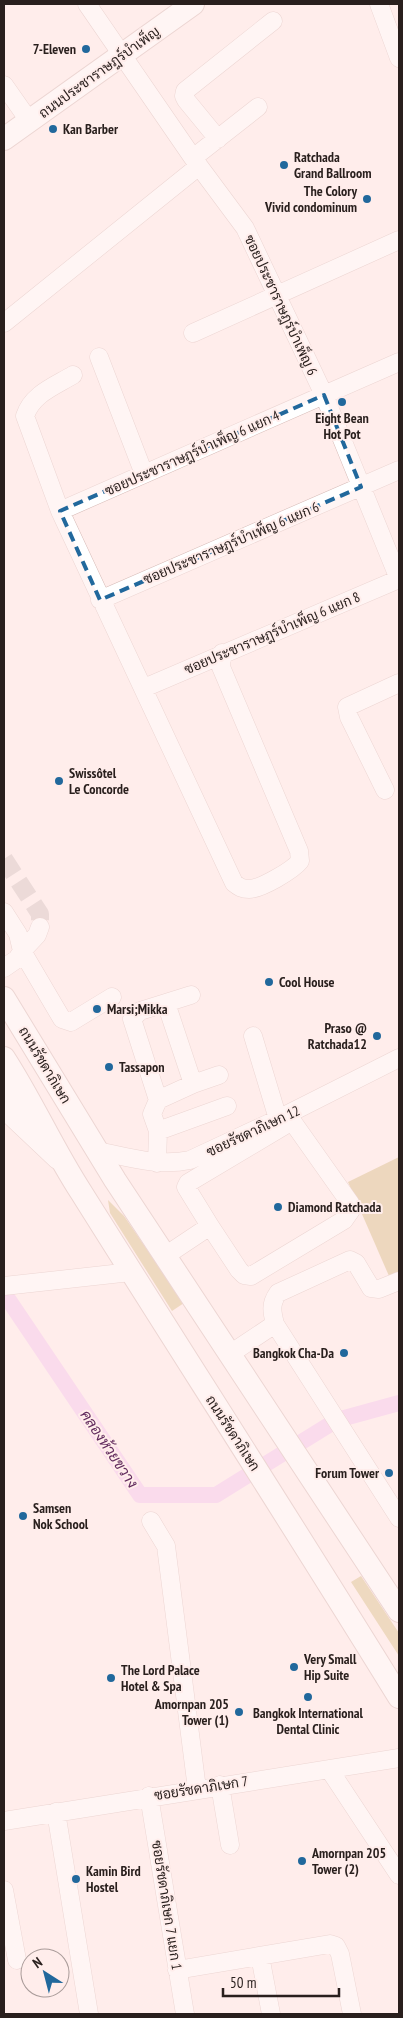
<svg xmlns="http://www.w3.org/2000/svg" width="403" height="2018" font-family="'PT Sans Narrow',Sarabun,sans-serif">
  <rect width="100%" height="100%" fill="#ffedeb"/>
  <path fill="#dac08c" d="M 108,1200 L 124,1216 L 184,1303 L 172,1311 L 110,1213 Z
    M 361,1576 L 399,1633 L 399,1656 L 351,1582 Z"/>
  <path fill="#d8bd88" d="M 399,1157 L 399,1272 L 389,1276 L 348,1182 Z"/>
  <g fill="none" stroke-linecap="round" stroke-linejoin="round">
    <path stroke="#f4c5ee" stroke-width="16" d="M 4,1293 L 140,1495 L 216,1495 L 337,1420 L 399,1403"/>
    <path stroke="#d4c4c2" stroke-width="18" stroke-dasharray="18 9" stroke-linecap="butt" d="M 4,859 L 40,914 L 40,927"/>
    <defs>
      <path id="minor" d="M 87,4 L 193,158 L 245,228 L 324,395 L 399,579
        M 379,4 L 399,58
        M 4,85 L 30,122
        M 218,139 L 186,100 L 184,96 L 185,91 L 273,21
        M 193,158 L 258,107
        M 4,323 L 199,166
        M 193,333 L 399,240
        M 99,357 L 144,474
        M 73,375 C 55,386 32,394 25,416 L 60,511 L 234,883 C 239,887 242,889 249,889 C 261,889 293,870 300,861 L 299,851 L 221,667 L 222,653
        M 60,511 L 399,362
        M 100,600 L 399,470
        M 144,688 L 399,579
        M 385,790 L 349,717 L 347,707 L 399,683
        M 4,912 L 18,934 L 22,951 L 17,959 L 4,968
        M 40,927 L 37,935 L 22,951 L 62,1019 L 71,1022 L 112,997
        M 166,1003 L 193,1084
        M 253,1036 L 278,1119
        M 158,1100 L 132,1019 L 140,1011 L 191,995
        M 4,1110 L 57,1160
        M 158,1131 L 152,1114 L 158,1100 L 193,1084 L 219,1075
        M 97,1151 C 128,1157 158,1167 190,1160 L 278,1119 L 399,1058
        M 157,1163 L 158,1131 L 227,1106
        M 165,1256 L 210,1226 L 239,1270 L 244,1275 L 251,1276 L 344,1220 L 351,1210 L 350,1203 L 292,1121 L 188,1183 L 186,1187 L 210,1226
        M 4,1286 L 131,1272
        M 275,1324 L 399,1518
        M 230,1354 L 275,1324 C 272,1312 270,1304 278,1293 L 350,1260 L 356,1263 L 371,1288 L 379,1289 L 399,1281
        M 151,1521 L 166,1546 L 197,1789
        M 329,1769 L 399,1875
        M 220,1785 L 230,1845
        M 149,1796 L 185,2014
        M 56,1812 L 89,2014
        M 4,1821 L 399,1758
        M 4,1890 L 17,1960
        M 260,1956 L 271,2014
        M 177,1970 L 330,1944 L 336,1946 L 340,1954 L 352,2014"/>
      <path id="major" d="M 4,139 L 193,4
        M 4,998 L 115,1180 L 399,1611
        M 4,1058 C 32,1101 53,1149 81,1192 C 187,1361 295,1528 399,1697
        M 4,1091 L 28,1122"/>
    </defs>
    <use href="#minor" stroke="#d6bab6" stroke-width="19"/>
    <use href="#major" stroke="#d6bab6" stroke-width="24"/>
    <use href="#minor" stroke="#fff" stroke-width="18"/>
    <use href="#major" stroke="#fff" stroke-width="22"/>
  </g>
  <path d="M0 0H403V2018H0ZM 324,395 L 361,487 L 100,600 L 60,511 Z" fill="#ffedeb" fill-opacity=".55" fill-rule="evenodd"/>
  <path fill="none" stroke="#21689c" stroke-width="4" stroke-dasharray="10 6" stroke-linejoin="round" d="M 324,395 L 361,487 L 100,600 L 60,511 Z"/>
  <g fill="#21689c" stroke="#ffedeb" stroke-width="2">
    <circle cx="86" cy="49" r="5"/>
    <circle cx="53" cy="129" r="5"/>
    <circle cx="284" cy="165" r="5"/>
    <circle cx="367" cy="199" r="5"/>
    <circle cx="342" cy="402" r="5"/>
    <circle cx="59" cy="781" r="5"/>
    <circle cx="269" cy="982" r="5"/>
    <circle cx="97" cy="1009" r="5"/>
    <circle cx="377" cy="1036" r="5"/>
    <circle cx="109" cy="1067" r="5"/>
    <circle cx="278" cy="1207" r="5"/>
    <circle cx="344" cy="1353" r="5"/>
    <circle cx="389" cy="1473" r="5"/>
    <circle cx="23" cy="1516" r="5"/>
    <circle cx="294" cy="1667" r="5"/>
    <circle cx="111" cy="1678" r="5"/>
    <circle cx="308" cy="1697" r="5"/>
    <circle cx="239" cy="1712" r="5"/>
    <circle cx="302" cy="1861" r="5"/>
    <circle cx="76" cy="1879" r="5"/>
  </g>
  <g text-anchor="middle" stroke-width="4" stroke-linejoin="round" paint-order="stroke">
    <g font-size="14" font-weight="bold" fill="#291f1d" stroke="#ffedeb" text-anchor="start">
      <text x="76" y="54" text-anchor="end">7-Eleven</text>
      <text x="63" y="134">Kan Barber</text>
      <text x="294" y="162">Ratchada<tspan x="294" dy="16">Grand Ballroom</tspan></text>
      <text x="357" y="196" text-anchor="end">The Colory<tspan x="357" dy="16">Vivid condominum</tspan></text>
      <text x="342" y="423" text-anchor="middle">Eight Bean<tspan x="342" dy="16">Hot Pot</tspan></text>
      <text x="69" y="778">Swissôtel<tspan x="69" dy="16">Le Concorde</tspan></text>
      <text x="279" y="987">Cool House</text>
      <text x="107" y="1014">Marsi;Mikka</text>
      <text x="367" y="1033" text-anchor="end">Praso @<tspan x="367" dy="16">Ratchada12</tspan></text>
      <text x="119" y="1072">Tassapon</text>
      <text x="288" y="1212">Diamond Ratchada</text>
      <text x="334" y="1358" text-anchor="end">Bangkok Cha-Da</text>
      <text x="379" y="1478" text-anchor="end">Forum Tower</text>
      <text x="33" y="1513">Samsen<tspan x="33" dy="16">Nok School</tspan></text>
      <text x="304" y="1664">Very Small<tspan x="304" dy="16">Hip Suite</tspan></text>
      <text x="121" y="1675">The Lord Palace<tspan x="121" dy="16">Hotel &amp; Spa</tspan></text>
      <text x="229" y="1709" text-anchor="end">Amornpan 205<tspan x="229" dy="16">Tower (1)</tspan></text>
      <text x="308" y="1718" text-anchor="middle">Bangkok International<tspan x="308" dy="16">Dental Clinic</tspan></text>
      <text x="312" y="1858">Amornpan 205<tspan x="312" dy="16">Tower (2)</tspan></text>
      <text x="86" y="1876">Kamin Bird<tspan x="86" dy="16">Hostel</tspan></text>
    </g>
    <g font-size="14" fill="#291f1d" stroke="#ffedeb">
      <text transform="translate(99 72) rotate(-36)" y="5">ถนนประชาราษฎร์บำเพ็ญ</text>
      <text transform="translate(281 305) rotate(65)" y="5">ซอยประชาราษฎร์บำเพ็ญ 6</text>
      <text transform="translate(192 453) rotate(-24)" y="5">ซอยประชาราษฎร์บำเพ็ญ 6 แยก 4</text>
      <text transform="translate(231 543) rotate(-23)" y="5">ซอยประชาราษฎร์บำเพ็ญ 6 แยก 6</text>
      <text transform="translate(272 633) rotate(-23)" y="5">ซอยประชาราษฎร์บำเพ็ญ 6 แยก 8</text>
      <text transform="translate(45 1065) rotate(59)" y="5">ถนนรัชดาภิเษก</text>
      <text transform="translate(253 1131) rotate(-25)" y="5">ซอยรัชดาภิเษก 12</text>
      <text transform="translate(233 1433) rotate(57)" y="5">ถนนรัชดาภิเษก</text>
      <text transform="translate(201 1788) rotate(-9)" y="5">ซอยรัชดาภิเษก 7</text>
      <text transform="translate(167 1905) rotate(81)" y="5">ซอยรัชดาภิเษก 7 แยก 1</text>
    </g>
    <g font-size="15" font-style="italic" fill="#622b5e" stroke="#ffedeb">
      <text transform="translate(109 1449) rotate(56)" y="5">คลองห้วยขวาง</text>
    </g>
  </g>
  <rect width="403" height="2018" fill="none" stroke="#291f1d" stroke-width="10"/>
  <g transform="translate(45 1973) rotate(324)"><circle r="24" fill="#ffedeb" stroke="#a99b99"/>
  <path d="M0-4L9 19L0 12L-9 19Z" fill="#21689c"/>
  <text y="-8" font-size="14" font-weight="bold" text-anchor="middle" fill="#291f1d">N</text>
  </g>
  <path d="M223 1988v8h116v-8" fill="none" stroke="#291f1d" stroke-width="2.5"/>
  <text x="230" y="1988" font-size="15" fill="#291f1d" stroke="#ffedeb" stroke-width="4" paint-order="stroke">50 m</text>
</svg>
